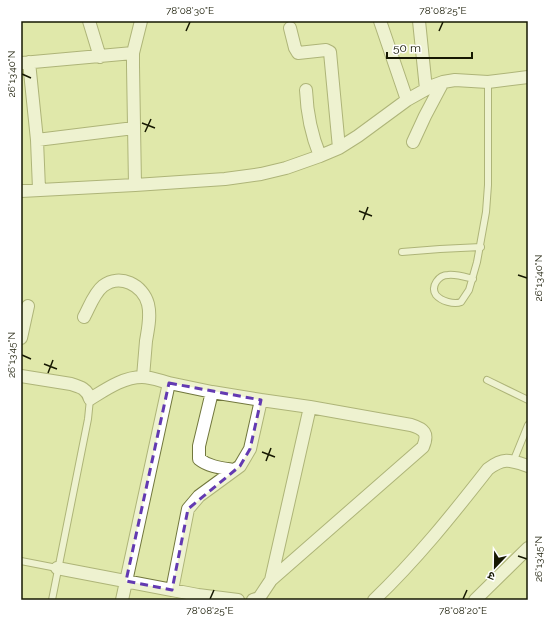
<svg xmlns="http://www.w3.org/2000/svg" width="549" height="621" font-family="Raleway,'Noto Sans Devanagari',sans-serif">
  <rect width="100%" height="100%" fill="#e0e8aa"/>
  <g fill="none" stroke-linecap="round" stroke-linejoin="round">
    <defs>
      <path id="service" d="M 402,252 L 440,249 L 481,247
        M 473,279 C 465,277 456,274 448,275 C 439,275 430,286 436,295 C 441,301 454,305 461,302 L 469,290 L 477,262 L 486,212 L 488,185 L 488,82
        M 487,380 L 528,400
        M 513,462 L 528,425
        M 21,561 L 57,568
        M 52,600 L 88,419 L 90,399"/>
      <path id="minor" d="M 89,21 L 100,57
        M 380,21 L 407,100
        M 419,21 L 426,89
        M 290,28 L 295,48 L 298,53 L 326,50 L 330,52 L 339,148
        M 29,62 L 37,140 L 39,189
        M 22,63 L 133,53
        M 306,90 C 307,114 311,134 320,156
        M 37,140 L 134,128
        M 413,142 L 425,116 L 443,82
        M 135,185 L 133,66 L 133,53 L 141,21
        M 21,191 L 135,185 L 225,179 L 261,174 L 286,168 L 320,156 L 339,148 L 358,136 L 407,100 L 432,86 L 443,82 L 455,80 L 488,82 L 528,77
        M 84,317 C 89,308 94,293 103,286 C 120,273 143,285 148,304 C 151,316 148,329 146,341 C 145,353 144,365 143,377
        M 21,338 L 28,306
        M 21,376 L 71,384 C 81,387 87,389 90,399 C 105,390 123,377 142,377 C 151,377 161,381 169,383 L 122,600
        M 169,383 L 212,392 L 261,400
        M 212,392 L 199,446 L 199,459 C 209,467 222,468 234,470
        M 57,568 L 172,590
        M 198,595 L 172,590 L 188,509 L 199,496 L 240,466 L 250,449 L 261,400 L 310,407
        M 197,600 L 198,595 L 238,600
        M 253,600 L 259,598 L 271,580 L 310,407 L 411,425 C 424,429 429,433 423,447 L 271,580
        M 374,600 C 416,560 452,515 488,469 C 504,457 510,460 528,466
        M 475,600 L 528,548"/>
    </defs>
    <use href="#service" stroke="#71773d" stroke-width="8"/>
    <use href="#minor" stroke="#71773d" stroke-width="14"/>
    <use href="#service" stroke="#fff" stroke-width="6"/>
    <use href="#minor" stroke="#fff" stroke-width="12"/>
  </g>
  <path d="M0 0H549V621H0ZM 169,383 L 261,400 L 250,449 L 240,466 L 188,509 L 172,590 L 126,581 Z" fill="#e0e8aa" fill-opacity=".55" fill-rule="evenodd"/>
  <path fill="none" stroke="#633ab2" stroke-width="3" stroke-dasharray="8 5" stroke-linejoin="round" d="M 169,383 L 261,400 L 250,449 L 240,466 L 188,509 L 172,590 L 126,581 Z"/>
  <path fill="none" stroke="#161802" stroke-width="1.5" d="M 186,31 L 190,22M 439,31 L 443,22M 22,74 L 31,78M 142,123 L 155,128M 145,132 L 151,119M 359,211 L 372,216M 363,220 L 368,207M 518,275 L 527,278M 22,355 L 31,359M 44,364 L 57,369M 48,373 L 53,360M 262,452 L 275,457M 266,461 L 271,448M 518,556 L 527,559M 210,599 L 214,590M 463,599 L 467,590"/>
  <rect width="549" height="621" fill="none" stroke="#ffffff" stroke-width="44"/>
  <g transform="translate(495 567) rotate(202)" stroke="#ffffff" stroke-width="3" paint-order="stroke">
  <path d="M0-3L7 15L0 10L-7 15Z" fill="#161802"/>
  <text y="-6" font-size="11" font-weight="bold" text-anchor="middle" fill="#161802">उ</text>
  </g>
  <path d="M387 52v6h85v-6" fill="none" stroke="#161802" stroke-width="2"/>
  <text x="393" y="52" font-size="12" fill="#161802" stroke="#ffffff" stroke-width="3" paint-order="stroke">50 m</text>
  <rect x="22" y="22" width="505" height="577" fill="none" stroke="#161802" stroke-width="1.5"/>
  <g font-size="10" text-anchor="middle" fill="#161802">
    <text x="190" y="14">78°08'30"E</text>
    <text x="443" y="14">78°08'25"E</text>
    <text transform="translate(11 74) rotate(-90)" y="4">26°13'40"N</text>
    <text transform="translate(538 278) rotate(-90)" y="4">26°13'40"N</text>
    <text transform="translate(11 355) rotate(-90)" y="4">26°13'45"N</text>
    <text transform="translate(538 559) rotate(-90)" y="4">26°13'45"N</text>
    <text x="210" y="614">78°08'25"E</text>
    <text x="463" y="614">78°08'20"E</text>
  </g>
</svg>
